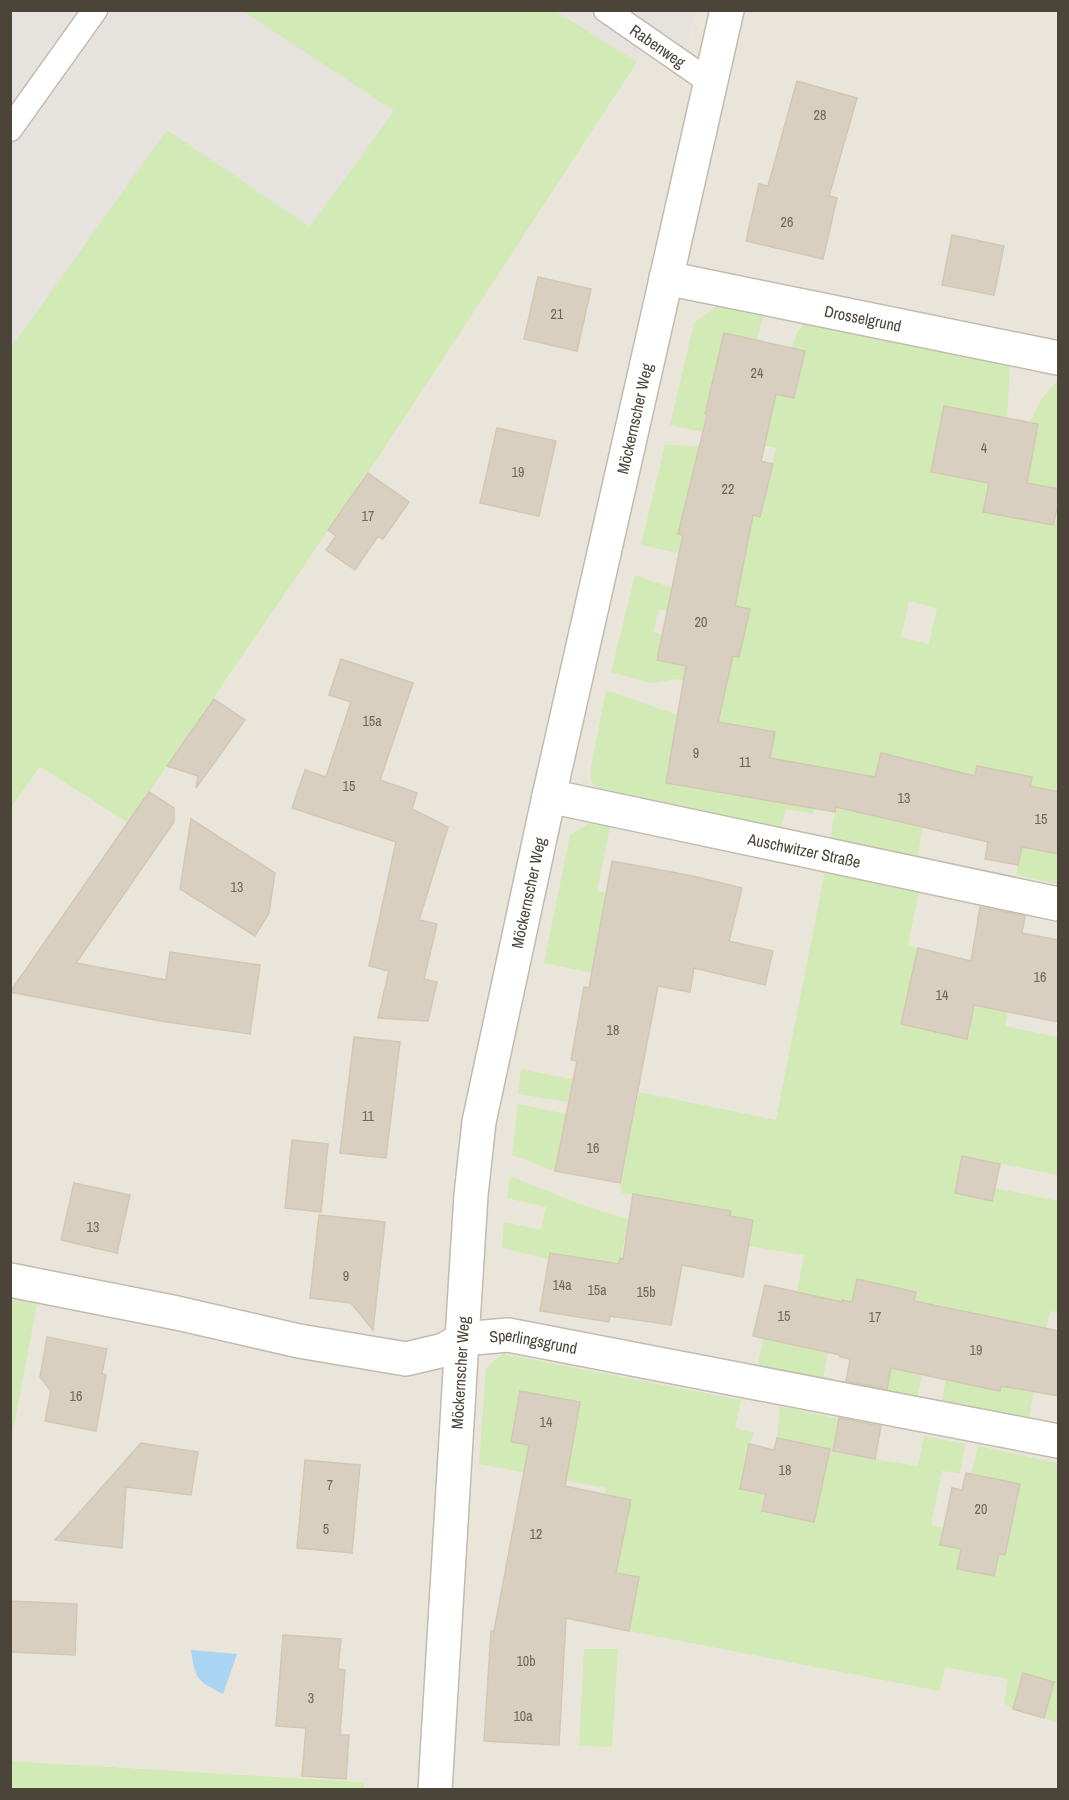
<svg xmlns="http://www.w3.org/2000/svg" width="1069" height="1800" font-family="'Archivo Narrow',sans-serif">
  <rect width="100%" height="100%" fill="#f6f3ec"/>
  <path fill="#eae5da" d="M 696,11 L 1058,11 L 1058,1789 L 364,1790 L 364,1782 L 348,1781 L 11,1761 L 11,808 L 40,767 L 128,823 L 378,458 L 647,45 L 682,69 Z"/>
  <path fill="#e6e2dd" d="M 11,11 L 696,11 L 682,69 L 647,45 L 452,346 L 11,391 Z"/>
  <path fill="#d2eab5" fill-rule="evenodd" d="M 243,11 L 555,11 L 637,62 L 378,458 L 128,823 L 40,767 L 11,808 L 11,348 L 167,130 L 310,227 L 394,111 Z
    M 717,306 L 763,316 L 757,340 L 724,333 L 706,414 L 776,394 L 794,398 L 805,351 L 792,348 L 797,332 L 804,324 L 1010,366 L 1007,418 L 944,406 L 931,472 L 989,483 L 984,512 L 1053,525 L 1058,500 L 1058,792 L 1030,786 L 1032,777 L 977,766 L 972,789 L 944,768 L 881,753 L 866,814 L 923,828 L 917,858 L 830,839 L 842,771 L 822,767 L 813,814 L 786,809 L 780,829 L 600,790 L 592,783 L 590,772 L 606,690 L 678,715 L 666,783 L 763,799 L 774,732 L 700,719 L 703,685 L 677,679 L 650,683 L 611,672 L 635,575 L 672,588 L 667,611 L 659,609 L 653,632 L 662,635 L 657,660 L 721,674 L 722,669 L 730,671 L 733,656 L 739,656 L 750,609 L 735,606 L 742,567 L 641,545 L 665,445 L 699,446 L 678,534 L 744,513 L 760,516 L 776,448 L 670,425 L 694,323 ZM 909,601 L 937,608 L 929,644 L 901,637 Z
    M 1058,380 L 1058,489 L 1027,483 L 1038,424 L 1030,422 L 1042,398 Z
    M 589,823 L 610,827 L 597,891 L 606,893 L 598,933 L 632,939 L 636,982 L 544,963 L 570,835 Z
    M 1022,847 L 1058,854 L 1058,884 L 1016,875 Z
    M 825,871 L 919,890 L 908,946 L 918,948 L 901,1024 L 967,1038 L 983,966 L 1015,972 L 1005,1026 L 1057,1037 L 1058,1031 L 1058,1175 L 962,1156 L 955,1193 L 992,1201 L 995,1188 L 1058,1201 L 1058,1313 L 1050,1311 L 1028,1421 L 941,1404 L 946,1379 L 1014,1322 L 952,1309 L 935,1303 L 917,1400 L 876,1393 L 869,1384 L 873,1364 L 900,1370 L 916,1292 L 858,1279 L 852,1302 L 838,1301 L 823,1379 L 757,1366 L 764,1338 L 815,1296 L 797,1292 L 804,1255 L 749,1246 L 753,1220 L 730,1216 L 731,1211 L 622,1193 L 620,1183 L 639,1092 L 776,1120 Z
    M 521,1069 L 615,1088 L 586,1105 L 518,1094 Z
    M 518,1104 L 566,1114 L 555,1171 L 512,1155 Z
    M 510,1176 L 577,1203 L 629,1220 L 619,1265 L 549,1253 L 549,1259 L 502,1248 L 504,1222 L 541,1230 L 546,1207 L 507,1198 Z
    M 11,1299 L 37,1304 L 11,1442 L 10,1299 Z
    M 503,1354 L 741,1400 L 735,1428 L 755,1433 L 749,1444 L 740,1489 L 766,1494 L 762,1512 L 814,1522 L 830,1449 L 777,1438 L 780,1406 L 839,1419 L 833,1452 L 918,1466 L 924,1436 L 965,1444 L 960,1473 L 942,1471 L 931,1525 L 944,1528 L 961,1549 L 957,1569 L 994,1576 L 999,1554 L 1005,1554 L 1020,1484 L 971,1474 L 978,1446 L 1058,1463 L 1058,1722 L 1044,1718 L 1023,1674 L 1013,1709 L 1004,1703 L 1008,1679 L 945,1667 L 940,1691 L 629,1631 L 639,1577 L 613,1572 L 600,1516 L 627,1521 L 631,1500 L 605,1494 L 606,1488 L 479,1464 L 486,1368 ZM 520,1391 L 580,1402 L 571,1452 L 511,1442 Z
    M 584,1649 L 618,1649 L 612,1747 L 579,1746 Z
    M 11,1761 L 348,1781 L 364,1782 L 364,1789 L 11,1789 Z"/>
  <path fill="#a9d4f2" d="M 191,1650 L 237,1654 L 223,1694 C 197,1681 195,1679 191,1650 Z"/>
  <path fill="#d8cfc1" stroke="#d3c7b4" stroke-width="1.5" d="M 797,81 L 857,98 L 829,196 L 837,198 L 823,259 L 746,241 L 759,184 L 768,186 Z
    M 952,235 L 1004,246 L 994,295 L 942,285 Z
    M 538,277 L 591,289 L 577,351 L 524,339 Z
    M 724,333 L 805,351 L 794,398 L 776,394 L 761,461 L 773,464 L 760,517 L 753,515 L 735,606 L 750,609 L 739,657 L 733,656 L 718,722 L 775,732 L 770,758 L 875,777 L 881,753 L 975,776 L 977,766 L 1032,777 L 1030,786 L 1059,792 L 1059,854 L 1022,847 L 1018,865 L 985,859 L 988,842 L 836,807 L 835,812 L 666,783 L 686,666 L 657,660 L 683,535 L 678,534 L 707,415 L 705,414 Z
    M 944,406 L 1038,424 L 1027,483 L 1059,489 L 1059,500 L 1053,525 L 983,512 L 989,483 L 931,472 Z
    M 497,428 L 556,441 L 539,516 L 480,503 Z
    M 368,473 L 409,502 L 383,539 L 378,536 L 355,570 L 326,550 L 336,536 L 328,530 Z
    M 341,659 L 413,683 L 380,780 L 417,793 L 412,809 L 448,827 L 419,920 L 437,924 L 424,979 L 437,982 L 428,1021 L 378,1018 L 389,971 L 369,966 L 396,842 L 292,808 L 305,770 L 326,777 L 351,702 L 329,695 Z
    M 214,699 L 245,720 L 196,788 L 198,776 L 167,766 Z
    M 149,792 L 174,808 L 174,822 L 76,963 L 166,980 L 170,952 L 260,965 L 250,1034 L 160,1021 L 10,992 Z
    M 191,819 L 275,873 L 269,913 L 255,936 L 180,889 Z
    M 612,861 L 693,876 L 742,888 L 729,941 L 773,951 L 765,985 L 694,968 L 690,992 L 658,986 L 620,1183 L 555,1171 L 577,1061 L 571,1060 L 584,987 L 589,988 Z
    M 980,907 L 1025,916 L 1022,933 L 1059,940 L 1059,1022 L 974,1005 L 967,1039 L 901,1024 L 918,948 L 971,961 Z
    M 354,1037 L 400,1042 L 386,1158 L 340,1153 Z
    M 292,1140 L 328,1144 L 321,1212 L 285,1208 Z
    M 962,1156 L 1000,1164 L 992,1201 L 955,1193 Z
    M 74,1183 L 130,1195 L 117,1253 L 61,1240 Z
    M 633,1194 L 731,1211 L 730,1216 L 753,1220 L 743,1277 L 682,1265 L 671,1325 L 610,1316 L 609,1322 L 540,1311 L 550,1253 L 619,1264 L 620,1258 L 623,1259 Z
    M 319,1215 L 385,1222 L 373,1330 L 351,1303 L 310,1298 Z
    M 857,1279 L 916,1292 L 914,1301 L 1059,1331 L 1059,1396 L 1001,1386 L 1000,1391 L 891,1368 L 887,1389 L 846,1381 L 850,1359 L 840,1357 L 840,1355 L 753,1336 L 765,1285 L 842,1302 L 842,1300 L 852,1302 Z
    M 47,1337 L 107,1349 L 102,1373 L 106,1375 L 96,1431 L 45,1421 L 51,1391 L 40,1377 Z
    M 520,1391 L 580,1402 L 565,1486 L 631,1500 L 616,1573 L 639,1577 L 629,1631 L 566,1618 L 559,1745 L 484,1741 L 491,1631 L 494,1631 L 529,1445 L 511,1442 Z
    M 839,1418 L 881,1426 L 875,1459 L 833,1451 Z
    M 777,1438 L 830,1449 L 814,1522 L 762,1511 L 766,1494 L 740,1489 L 749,1444 L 774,1450 Z
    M 141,1443 L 198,1452 L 191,1495 L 126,1487 L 122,1548 L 55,1540 Z
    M 305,1460 L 360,1465 L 352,1553 L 297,1548 Z
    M 966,1473 L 1020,1484 L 1005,1555 L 999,1554 L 994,1576 L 957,1569 L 961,1549 L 940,1545 L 952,1488 L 962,1490 Z
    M 10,1601 L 77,1604 L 75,1655 L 10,1652 Z
    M 283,1635 L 341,1639 L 338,1669 L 345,1670 L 340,1735 L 349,1735 L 346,1779 L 302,1776 L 306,1728 L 276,1726 Z
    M 1023,1673 L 1054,1682 L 1044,1718 L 1013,1709 Z"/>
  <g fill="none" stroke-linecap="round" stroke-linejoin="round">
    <defs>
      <g id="service">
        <path id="s1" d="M 606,10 L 710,82"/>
        <path d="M 10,129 L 95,10"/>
      </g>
      <g id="minor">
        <path id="s2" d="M 666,278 L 1058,358"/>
        <path id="s3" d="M 549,796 L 1058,904"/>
        <path id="s4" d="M 10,1280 L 177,1313 L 299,1341 L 406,1359 L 444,1350 L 462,1339 L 508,1335 L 1058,1441"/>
        <path id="s5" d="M 435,1790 L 462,1339 L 471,1195 L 479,1122 L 549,796 L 727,10"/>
      </g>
    </defs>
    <use href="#service" stroke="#c2bbae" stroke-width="27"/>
    <use href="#minor" stroke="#c2bbae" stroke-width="36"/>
    <use href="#service" stroke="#fff" stroke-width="24"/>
    <use href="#minor" stroke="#fff" stroke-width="33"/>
  </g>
  <g text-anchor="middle" stroke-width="4.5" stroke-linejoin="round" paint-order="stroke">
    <g font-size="14" fill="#6e675b">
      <text x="820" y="120">28</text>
      <text x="787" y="227">26</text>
      <text x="557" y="319">21</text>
      <text x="757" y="378">24</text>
      <text x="984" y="453">4</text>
      <text x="518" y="477">19</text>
      <text x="728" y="494">22</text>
      <text x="368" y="521">17</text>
      <text x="701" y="627">20</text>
      <text x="372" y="726">15a</text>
      <text x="696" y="758">9</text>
      <text x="745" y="767">11</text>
      <text x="349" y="791">15</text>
      <text x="904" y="803">13</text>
      <text x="1041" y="824">15</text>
      <text x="237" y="892">13</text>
      <text x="1040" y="982">16</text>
      <text x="942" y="1000">14</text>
      <text x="613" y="1035">18</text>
      <text x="368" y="1121">11</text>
      <text x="593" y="1153">16</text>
      <text x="93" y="1232">13</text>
      <text x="346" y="1281">9</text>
      <text x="562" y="1290">14a</text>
      <text x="597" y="1295">15a</text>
      <text x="646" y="1297">15b</text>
      <text x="784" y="1321">15</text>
      <text x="875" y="1322">17</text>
      <text x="976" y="1355">19</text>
      <text x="76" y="1401">16</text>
      <text x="546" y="1427">14</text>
      <text x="785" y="1475">18</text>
      <text x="330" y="1490">7</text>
      <text x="981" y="1514">20</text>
      <text x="326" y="1534">5</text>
      <text x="536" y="1539">12</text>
      <text x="526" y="1666">10b</text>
      <text x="311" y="1703">3</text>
      <text x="523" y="1721">10a</text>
    </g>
    <g font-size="16" fill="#4b4439" stroke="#fff">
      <text dy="6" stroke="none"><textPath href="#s1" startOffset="63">Rabenweg</textPath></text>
      <text dy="6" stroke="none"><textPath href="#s2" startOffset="201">Drosselgrund</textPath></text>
      <text dy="6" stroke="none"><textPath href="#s5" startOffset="1390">Möckernscher Weg</textPath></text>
      <text dy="6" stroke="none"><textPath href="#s3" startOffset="261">Auschwitzer Straße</textPath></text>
      <text dy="6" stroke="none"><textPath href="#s5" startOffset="904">Möckernscher Weg</textPath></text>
      <text dy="6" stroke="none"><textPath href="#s4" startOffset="536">Sperlingsgrund</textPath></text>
      <text dy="6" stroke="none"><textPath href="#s5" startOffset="418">Möckernscher Weg</textPath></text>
    </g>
  </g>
  <rect width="1069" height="1800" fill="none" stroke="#4b4439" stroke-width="24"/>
</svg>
